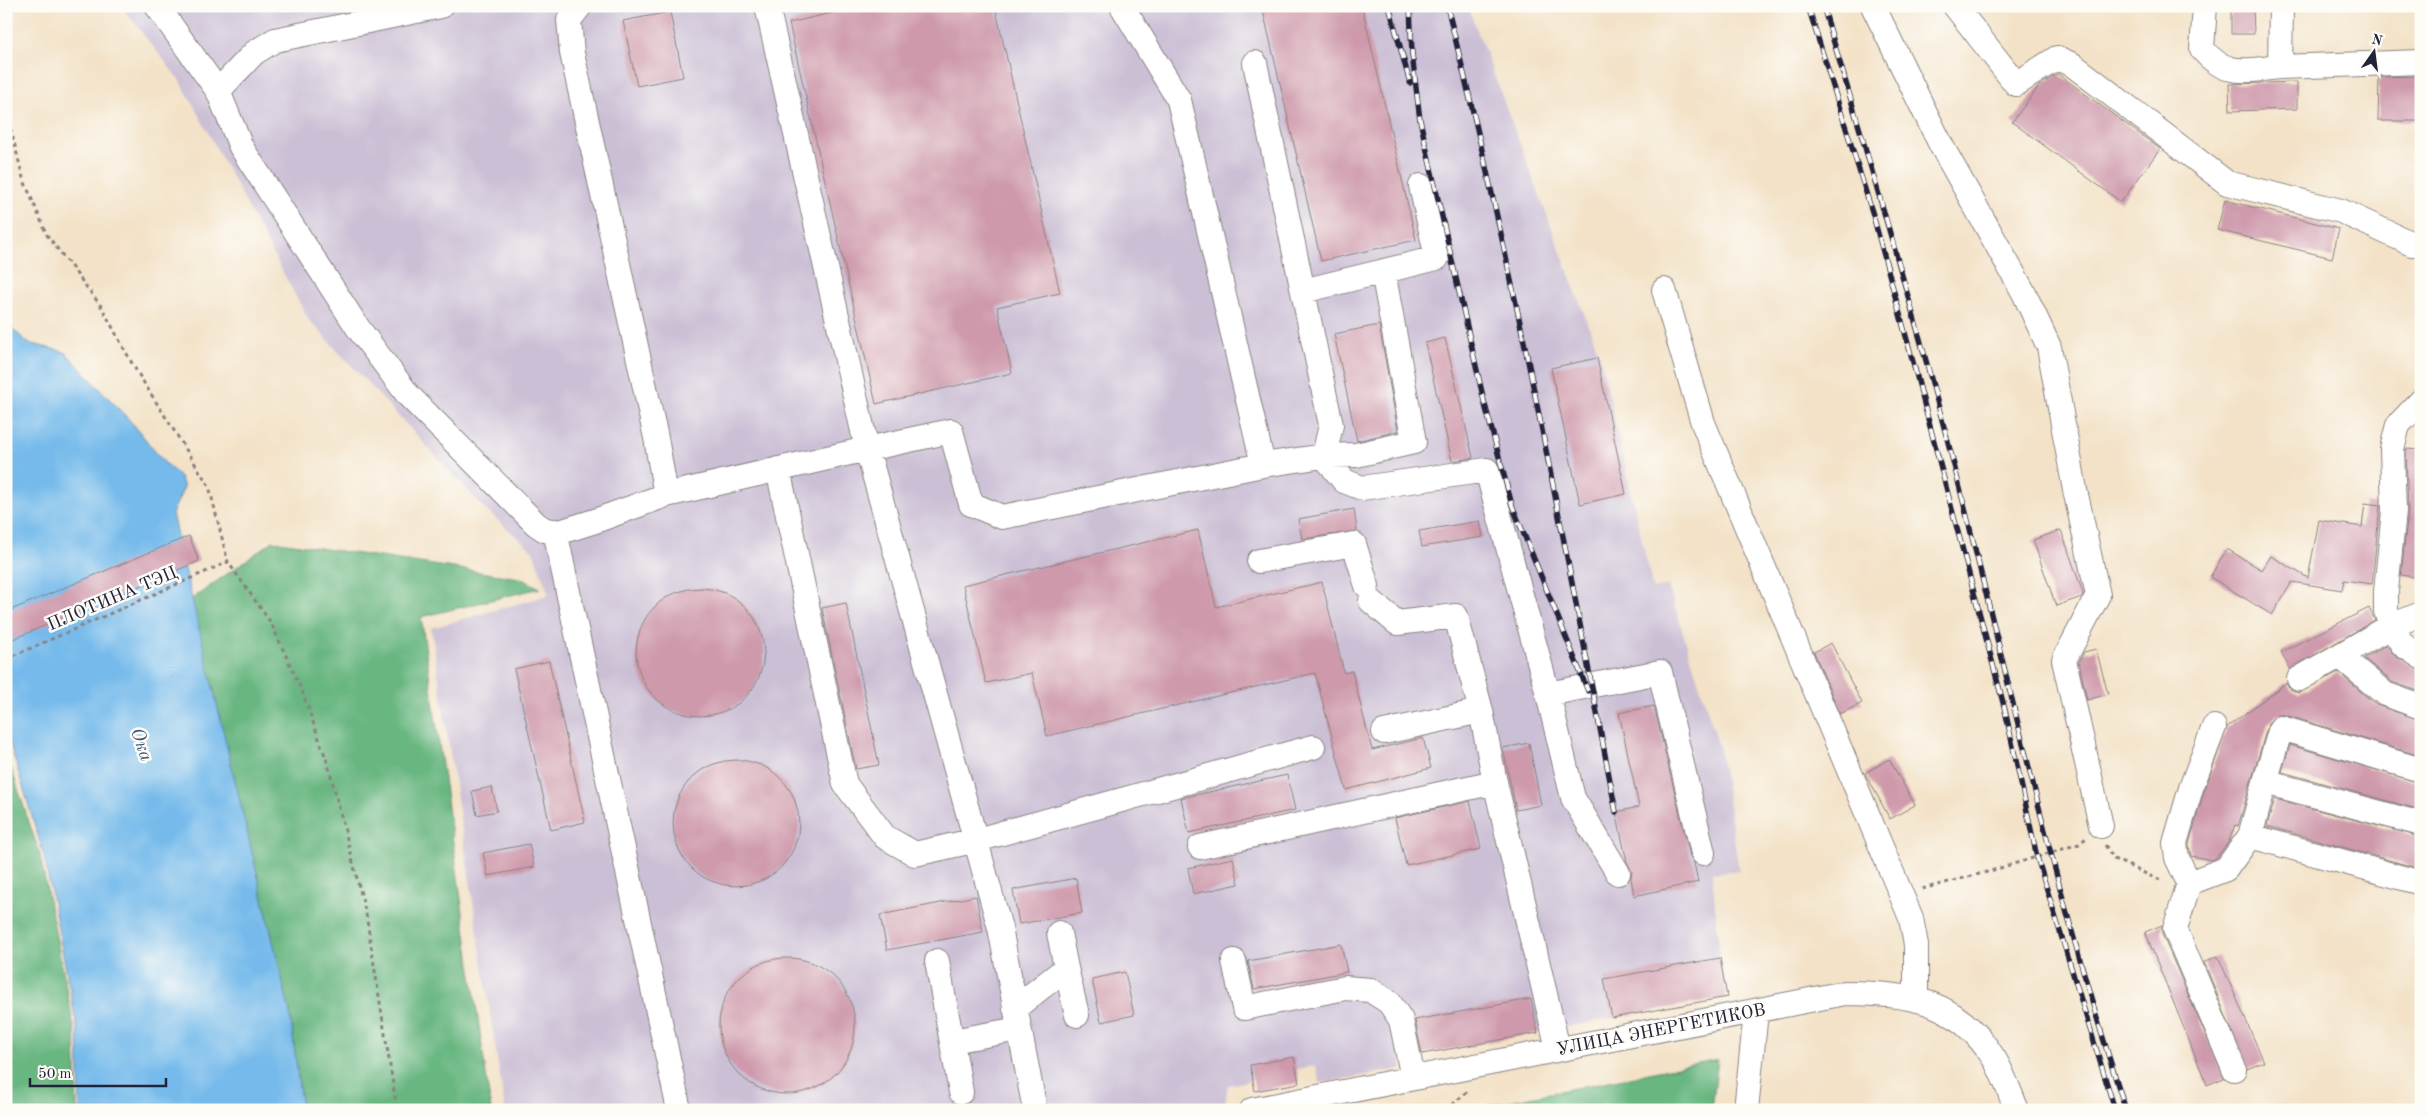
<svg xmlns="http://www.w3.org/2000/svg" width="2427" height="1116" font-family="'Old Standard TT',serif">
  <rect width="100%" height="100%" fill="#fdfcf7"/>
  <filter id="ink" filterUnits="userSpaceOnUse"><feTurbulence type="fractalNoise" baseFrequency=".02" numOctaves="2"/><feDisplacementMap in="SourceGraphic" scale="10" xChannelSelector="R" yChannelSelector="G"/><feConvolveMatrix kernelMatrix="1 2 1 2 8 2 1 2 1" color-interpolation-filters="sRGB"/></filter>
  <filter id="wash" filterUnits="userSpaceOnUse"><feTurbulence type="fractalNoise" baseFrequency=".0096" numOctaves="4" result="noise"/><feDisplacementMap in="SourceGraphic" scale="20" xChannelSelector="R" yChannelSelector="G"/><feGaussianBlur stdDeviation="1.12" result="paint"/><feColorMatrix in="noise" values="0 0 0 0 0 0 0 0 0 0 0 0 0 0 0 0 0 1.4 0 .05"/><feComposite in="paint" operator="in"/></filter>
  <g filter="url(#wash)">
    <rect width="100%" height="100%" fill="#f3e2c7"/>
    <path fill="#cbbfd5" d="M 121,6 L 1468,6 L 1600,356 L 1653,589 L 1668,585 L 1720,750 L 1739,870 L 1712,873 L 1720,958 L 1727,997 L 1400,1058 L 1402,1069 L 1320,1083 L 1316,1066 L 1297,1069 L 1299,1083 L 1255,1091 L 1253,1080 L 1228,1085 L 1225,1103 L 1190,1110 L 505,1110 L 431,628 L 549,595 L 533,551 L 486,510 L 308,319 L 181,82 Z"/>
    <path fill="#67b680" stroke="#446c5e" d="M 273,541 L 520,578 L 540,588 L 421,617 L 491,1110 L 302,1110 L 290,1013 L 192,599 Z
      M 6,753 L 40,855 L 75,1032 L 77,1110 L 6,1110 Z
      M 1718,1059 L 1712,1110 L 1466,1110 Z"/>
    <path fill="#75baeb" stroke="#4c6e93" d="M 6,320 L 7,324 L 28,343 L 65,352 L 133,424 L 163,461 L 180,477 L 184,487 L 172,514 L 290,1013 L 302,1110 L 80,1110 L 78,1032 L 44,856 L 6,731 Z"/>
    <g id="blocks">
      <path fill="#ce99ab" d="M 861,6 L 995,6 L 1060,293 L 997,307 L 1012,373 L 876,404 L 789,23 Z
        M 1262,6 L 1362,6 L 1416,240 L 1321,261 Z
        M 2231,6 L 2253,6 L 2254,34 L 2231,34 Z
        M 670,12 L 683,77 L 637,86 L 623,21 Z
        M 2058,74 L 2160,149 L 2121,202 L 2012,122 L 2039,86 Z
        M 2421,76 L 2421,121 L 2378,121 L 2379,77 Z
        M 2297,82 L 2297,109 L 2230,111 L 2229,84 Z
        M 2225,200 L 2339,229 L 2332,258 L 2217,230 Z
        M 1379,325 L 1398,431 L 1357,441 L 1334,334 Z
        M 1445,338 L 1473,458 L 1452,461 L 1425,343 Z
        M 1597,358 L 1626,494 L 1580,504 L 1551,368 Z
        M 2406,449 L 2421,450 L 2421,578 L 2401,575 L 2408,512 Z
        M 2365,503 L 2380,505 L 2372,584 L 2344,580 L 2342,590 L 2292,582 L 2272,615 L 2210,577 L 2227,549 L 2262,570 L 2271,556 L 2308,578 L 2319,520 L 2362,527 Z
        M 1354,509 L 1357,531 L 1302,539 L 1298,519 Z
        M 1480,521 L 1483,537 L 1422,547 L 1419,531 Z
        M 1198,530 L 1216,607 L 1322,582 L 1344,673 L 1352,671 L 1372,750 L 1423,738 L 1431,768 L 1346,790 L 1315,673 L 1047,736 L 1032,673 L 986,683 L 963,585 Z
        M 2061,530 L 2083,593 L 2082,597 L 2056,606 L 2033,540 Z
        M 189,536 L 199,561 L 6,642 L 6,612 Z
        M636 652a64 64 0 1 1 128 0a64 64 0 1 1-128 0Z
        M 846,603 L 879,765 L 856,769 L 822,608 Z
        M 2369,608 L 2375,620 L 2290,669 L 2281,652 Z
        M 1831,643 L 1862,703 L 1840,714 L 1814,652 Z
        M 2386,645 L 2395,656 L 2421,671 L 2421,692 L 2392,682 L 2364,658 Z
        M 2096,649 L 2108,694 L 2087,700 L 2079,662 L 2084,652 Z
        M 549,661 L 585,822 L 551,830 L 514,669 Z
        M 2338,672 L 2376,705 L 2421,720 L 2421,756 L 2285,715 L 2277,715 L 2268,724 L 2238,826 L 2235,825 L 2229,841 L 2216,858 L 2212,860 L 2191,856 L 2189,844 L 2204,792 L 2227,727 L 2286,683 L 2292,691 L 2299,693 Z
        M 1654,706 L 1690,856 L 1694,863 L 1698,882 L 1634,896 L 1631,878 L 1632,872 L 1627,862 L 1616,812 L 1639,807 L 1619,713 Z
        M 1529,743 L 1541,805 L 1516,810 L 1503,748 Z
        M 2290,745 L 2421,783 L 2421,810 L 2282,772 Z
        M 1889,759 L 1915,805 L 1890,819 L 1865,773 Z
        M673 823a63 63 0 1 1 126 0a63 63 0 1 1-126 0Z
        M 1287,775 L 1295,810 L 1189,833 L 1181,798 Z
        M 492,787 L 497,811 L 477,815 L 472,791 Z
        M 2275,799 L 2421,837 L 2421,869 L 2267,826 Z
        M 1470,801 L 1481,849 L 1406,865 L 1395,818 Z
        M 529,844 L 534,867 L 488,876 L 483,853 Z
        M 1233,858 L 1239,884 L 1193,894 L 1188,868 Z
        M 1076,878 L 1082,913 L 1019,924 L 1013,890 Z
        M 976,896 L 983,932 L 887,950 L 880,915 Z
        M 2162,925 L 2162,934 L 2224,1078 L 2207,1085 L 2145,932 Z
        M 1341,944 L 1347,972 L 1254,989 L 1248,961 Z
        M 2218,956 L 2264,1062 L 2247,1069 L 2204,962 Z
        M719 1026a68 68 0 1 1 136 0a68 68 0 1 1-136 0Z
        M 1720,958 L 1727,997 L 1612,1018 L 1604,979 Z
        M 1125,972 L 1134,1015 L 1101,1022 L 1092,979 Z
        M 1531,999 L 1538,1033 L 1422,1054 L 1415,1020 Z
        M 1294,1057 L 1299,1083 L 1255,1091 L 1250,1065 Z"/>
    </g>
  </g>
  <g filter="url(#ink)">
    <use href="#blocks" fill-opacity="0" stroke="#8a8281" stroke-width="1"/>
    <g fill="none" stroke-linecap="round" stroke-linejoin="round">
      <defs>
        <path id="minor" d="M 157,6 L 218,91 L 241,147 L 358,328 L 408,395 L 536,524 L 545,530 L 560,532 L 595,521 L 666,495 L 867,449 L 1000,928 L 1035,1110
          M 580,6 L 569,20 L 572,53 L 656,438 L 666,495
          M 767,6 L 867,449 L 951,431 L 971,504 L 1002,517 L 1263,465 L 1324,456 L 1344,481 L 1362,488 L 1487,470 L 1548,694 L 1573,798 L 1618,873
          M 1122,6 L 1179,100 L 1263,465
          M 1873,6 L 1941,145 L 2024,293 L 2049,347 L 2075,490 L 2098,595 L 2064,660 L 2101,826
          M 1955,6 L 2016,84 L 2057,58 L 2073,65 L 2227,183 L 2341,211 L 2412,244 L 2421,244
          M 2205,6 L 2202,49 C 2226,78 2246,70 2280,67
          M 2281,6 L 2280,67 L 2421,62
          M 1255,63 L 1331,425 L 1324,456 L 1356,455 L 1414,442 L 1383,271
          M 218,91 L 254,53 L 275,40 L 441,6
          M 1664,290 L 1703,423 L 1911,918 L 1916,945 L 1916,999
          M 1303,291 L 1437,258 L 1421,186
          M 2421,401 L 2398,425 L 2392,449 L 2394,511 L 2386,591 L 2386,611 L 2393,630 L 2403,645 L 2421,657
          M 778,469 L 845,784 L 885,837 L 915,854 L 977,840 L 1313,747
          M 555,531 L 679,1110
          M 1259,561 L 1354,544 L 1367,586
          M 1371,601 L 1397,623 L 1456,616 L 1481,711 L 1495,782 L 1558,1049
          M 2340,656 L 2385,694 L 2421,707
          M 2299,679 L 2391,626 L 2421,614
          M 1548,694 L 1660,672 L 1703,853
          M 1384,732 L 1481,711
          M 2421,770 L 2281,728 L 2265,782 L 2421,824
          M 2265,782 L 2250,836 L 2421,883
          M 1200,847 L 1495,782
          M 2189,883 L 2177,858 L 2175,843 L 2191,788 L 2214,727
          M 937,961 L 961,1092
          M 1234,961 L 1244,1008 L 1345,988 L 1370,990 L 1389,1002 L 1401,1020 L 1413,1078
          M 1066,968 L 1077,1015
          M 1015,1008 L 1066,968 L 1059,933
          M 952,1041 L 1019,1029
          M 2234,1069 L 2175,929 L 2189,883 L 2226,869 L 2250,836
          M 1252,1110 L 1845,993 C 1912,994 1957,999 1995,1060 C 2004,1075 2010,1094 2017,1110
          M 1746,1110 L 1756,1012"/>
      </defs>
      <use href="#minor" stroke="#8a8281" stroke-width="26"/>
      <path stroke="#8a8281" stroke-width="3" stroke-dasharray="4 4" stroke-linecap="butt" d="M 6,122 L 10,126 L 23,178 L 47,235 L 101,306 L 134,367 L 209,486 L 228,562 L 271,623 L 302,691 L 328,764 L 366,914 L 397,1110
        M 6,659 L 228,562
        M 2105,845 L 2114,859 L 2157,879 L 2164,880
        M 1922,889 L 1987,872 L 2079,844 L 2086,838
        M 1446,1110 L 1470,1089"/>
      <use href="#minor" stroke="#fff" stroke-width="24"/>
      <defs>
        <path id="rail" d="M 1389,6 L 1410,83
          M 1410,6 L 1412,54 L 1420,120 L 1484,401 L 1512,505 L 1588,691
          M 1447,6 C 1515,272 1564,542 1616,812
          M 1808,6 L 1873,215 L 1913,362 L 2005,710 L 2037,857 L 2115,1110
          M 1823,6 C 1869,159 1914,311 1954,465 C 2009,681 2056,899 2126,1110"/>
      </defs>
      <use href="#rail" stroke="#22223b" stroke-width="5.5"/>
      <use href="#rail" stroke="#fdfcf7" stroke-width="4" stroke-dasharray="11" stroke-linecap="butt"/>
    </g>
  </g>
  <g text-anchor="middle" stroke-width="5" stroke-linejoin="round" paint-order="stroke">
    <g font-size="18" fill="#22223b" stroke="#fdfcf7">
      <text transform="translate(112 598) rotate(-23)" y="6">ПЛОТИНА ТЭЦ</text>
      <text transform="translate(1661 1029) rotate(-11)" y="6">УЛИЦА ЭНЕРГЕТИКОВ</text>
    </g>
    <g font-size="19" font-style="italic" fill="#3f5779" stroke="#fdfcf7">
      <text transform="translate(143 744) rotate(71)" y="7">Ока</text>
    </g>
  </g>
  <rect width="2427" height="1116" fill="none" stroke="#fdfcf7" stroke-width="25"/>
  <g transform="translate(2374 52) rotate(14)" stroke="#fdfcf7" stroke-width="4" paint-order="stroke">
  <path d="M0-4L9 19L0 12L-9 19Z" fill="#22223b"/>
  <text y="-8" font-size="14" font-weight="bold" text-anchor="middle" fill="#22223b">N</text>
  </g>
  <path d="M30 1078v8h136v-8" fill="none" stroke="#22223b" stroke-width="2.5"/>
  <text x="38" y="1078" font-size="15" fill="#22223b" stroke="#fdfcf7" stroke-width="4" paint-order="stroke">50 m</text>
</svg>
